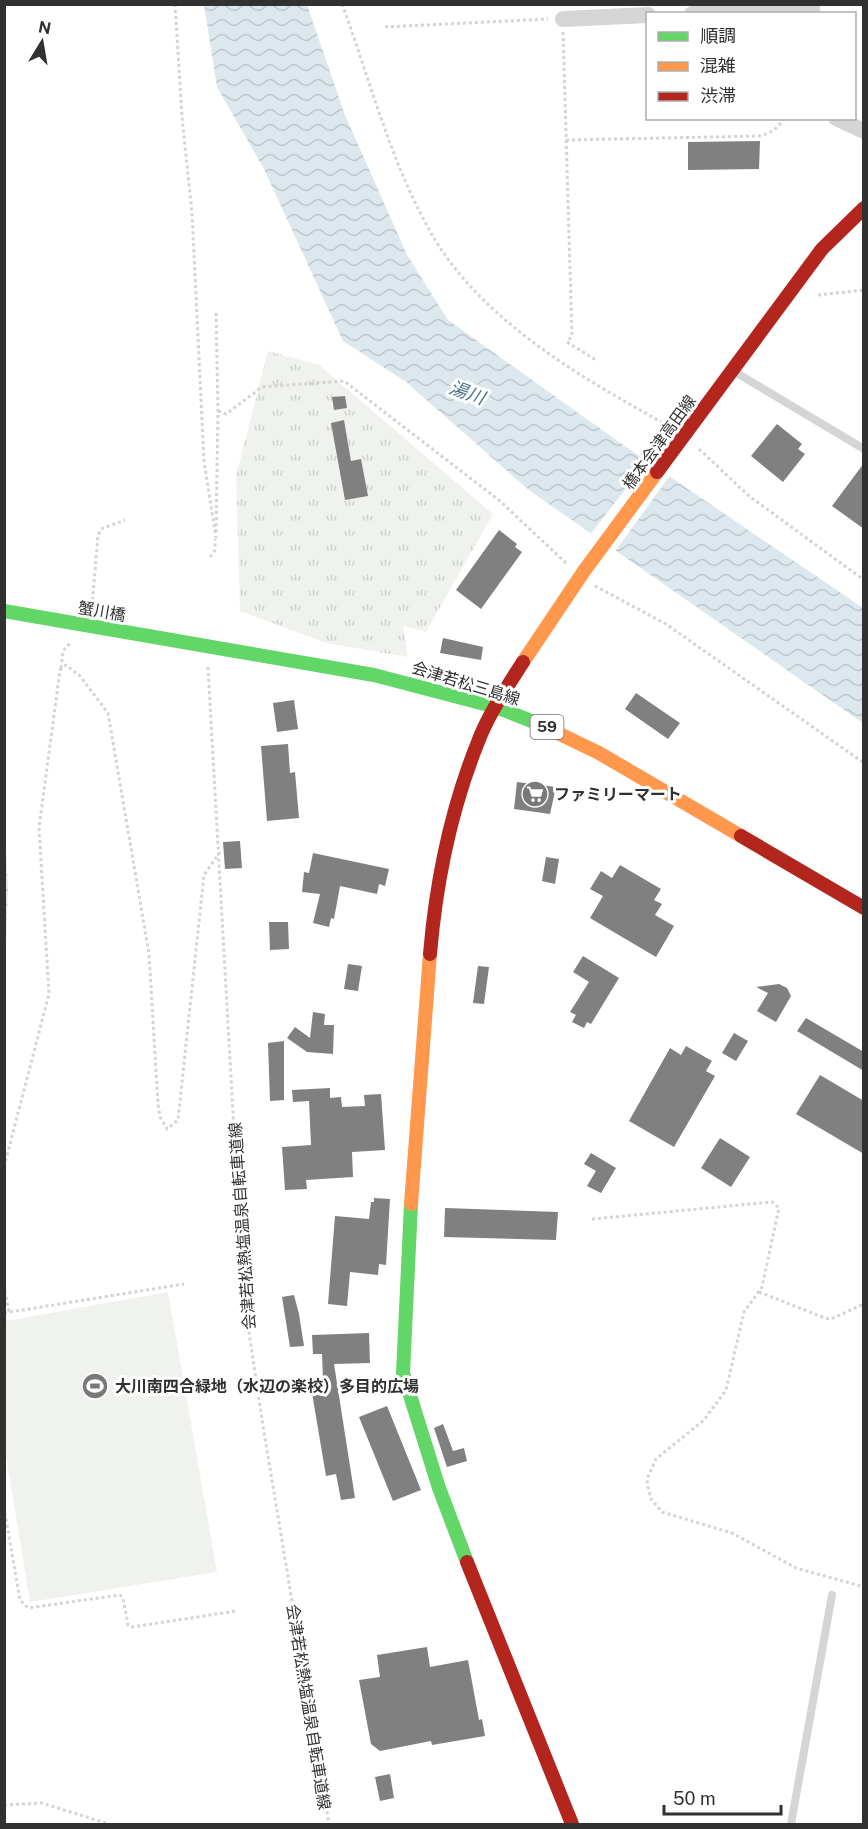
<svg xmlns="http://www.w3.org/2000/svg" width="868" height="1829" font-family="'Public Sans','Noto Sans JP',sans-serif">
  <defs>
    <pattern id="grass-tufts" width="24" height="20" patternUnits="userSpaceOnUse" patternTransform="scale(1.5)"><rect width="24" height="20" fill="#f0f3ed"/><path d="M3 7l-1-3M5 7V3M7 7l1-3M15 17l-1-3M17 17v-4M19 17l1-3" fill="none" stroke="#ced1cc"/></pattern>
    <pattern id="water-waves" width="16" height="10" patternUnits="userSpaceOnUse" patternTransform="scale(1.5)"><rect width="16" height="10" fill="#dce8ee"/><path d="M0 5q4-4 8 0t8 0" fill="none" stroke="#bdc7cd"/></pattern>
  </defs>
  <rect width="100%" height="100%" fill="#fff"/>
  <path fill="url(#grass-tufts)" d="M 268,351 L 319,365 L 493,514 L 426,632 L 403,626 L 408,657 L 326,643 L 240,611 L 236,476 Z"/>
  <path fill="#f0f3ed" d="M 168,1292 L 217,1572 L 30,1602 L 5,1450 L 5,1321 Z"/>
  <path fill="url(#water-waves)" d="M 204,5 L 307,5 L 345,115 L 407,255 L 448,320 L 619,442 L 863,608 L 863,723 L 530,491 L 406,382 L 343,341 L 264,169 L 217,87 Z
    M 5,830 L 8,888 L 5,972 Z"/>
  <path fill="#fff" d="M 649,459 L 671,474 L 614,553 L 589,536 Z"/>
  <path fill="#808080" d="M 760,141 L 759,169 L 688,170 L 688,142 Z
    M 345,396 L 347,408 L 334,410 L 332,397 Z
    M 344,420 L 351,461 L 361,459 L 368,496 L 345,500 L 331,423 Z
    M 777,424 L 802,444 L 798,449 L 805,454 L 783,482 L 751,456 Z
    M 864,463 L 864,529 L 832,506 Z
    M 499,530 L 517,544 L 515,547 L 522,552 L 481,609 L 456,590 Z
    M 443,638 L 483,647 L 481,660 L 440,653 Z
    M 636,693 L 680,723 L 668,739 L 625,709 Z
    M 294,700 L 298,729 L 277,732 L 273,703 Z
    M 288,744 L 290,773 L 295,772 L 299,818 L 267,821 L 261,746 Z
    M 517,782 L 556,787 L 550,814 L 514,809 Z
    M 240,841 L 242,868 L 225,869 L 223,842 Z
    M 313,853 L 389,869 L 385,886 L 379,884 L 377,894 L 340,886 L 334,919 L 331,918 L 329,927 L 313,923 L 320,894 L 302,892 L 304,872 L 309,873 Z
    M 546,857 L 559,859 L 555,884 L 542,881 Z
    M 620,865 L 661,889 L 654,900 L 662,904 L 655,915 L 674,926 L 656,957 L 590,918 L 603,896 L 590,889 L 601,871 L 612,878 Z
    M 269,922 L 288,922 L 289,949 L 270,950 Z
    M 583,956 L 619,978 L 591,1024 L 587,1022 L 584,1028 L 572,1022 L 576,1015 L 570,1012 L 589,982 L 573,972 Z
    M 348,964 L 362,966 L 358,991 L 344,989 Z
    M 478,966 L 489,967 L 484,1004 L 473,1003 Z
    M 779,984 L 787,988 L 791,996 L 776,1022 L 757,1011 L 768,993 L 756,987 Z
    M 313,1012 L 325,1014 L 324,1025 L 334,1025 L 333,1054 L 307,1052 L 287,1038 L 295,1027 L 310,1038 Z
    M 806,1018 L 864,1052 L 864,1071 L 797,1031 Z
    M 734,1033 L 748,1041 L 736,1061 L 722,1053 Z
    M 284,1041 L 284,1100 L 270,1101 L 268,1043 Z
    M 686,1046 L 712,1061 L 706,1071 L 715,1076 L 674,1147 L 629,1121 L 670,1048 L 681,1055 Z
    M 820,1075 L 864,1101 L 864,1154 L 796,1114 Z
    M 330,1088 L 330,1098 L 341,1097 L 342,1107 L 365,1106 L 364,1095 L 381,1094 L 385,1150 L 352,1152 L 353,1177 L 306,1180 L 307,1189 L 285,1190 L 282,1147 L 311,1145 L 309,1101 L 293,1102 L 292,1090 Z
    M 720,1138 L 750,1157 L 731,1187 L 701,1168 Z
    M 591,1153 L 616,1168 L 601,1193 L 587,1186 L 596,1171 L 584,1164 Z
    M 374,1198 L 390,1199 L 386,1265 L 379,1264 L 378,1275 L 350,1272 L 347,1306 L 328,1304 L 335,1216 L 369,1219 L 371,1202 L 374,1202 Z
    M 445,1208 L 558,1212 L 556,1240 L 444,1237 Z
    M 294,1295 L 299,1314 L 304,1346 L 290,1347 L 282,1297 Z
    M 369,1333 L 370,1363 L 334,1364 L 355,1498 L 341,1500 L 336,1474 L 326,1476 L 310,1381 L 323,1379 L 322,1354 L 313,1354 L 312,1335 Z
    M 387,1406 L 421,1490 L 393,1501 L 359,1417 Z
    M 443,1424 L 453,1451 L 464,1448 L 467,1461 L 447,1467 L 434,1428 Z
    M 427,1647 L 430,1667 L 468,1660 L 479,1720 L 482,1719 L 485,1736 L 432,1745 L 431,1741 L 380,1751 L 371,1744 L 359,1680 L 380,1677 L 377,1655 Z
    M 390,1774 L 394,1798 L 380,1801 L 375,1777 Z"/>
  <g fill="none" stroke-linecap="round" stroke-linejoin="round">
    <path stroke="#d4d4d4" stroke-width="3" stroke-dasharray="3 3" stroke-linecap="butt" d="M 175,4 L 182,117 L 192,213 L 204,461 L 216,538
      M 342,4 C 372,85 393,173 439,246 C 491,326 585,380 667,425
      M 385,27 L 548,19
      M 563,32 L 572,336 L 567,342 L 596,360
      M 566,140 L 759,136 C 770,133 779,129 783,118
      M 818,295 L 864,290
      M 218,411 L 226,414 L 262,387 L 344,381 L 500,501 L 567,564
      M 699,449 L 749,496 L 864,580
      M 216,532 L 218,411 L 216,312
      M 210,557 L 215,550 L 215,539
      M 595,586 L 666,624 L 864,763
      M 92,606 L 98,536 L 101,529 L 125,520
      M 208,667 L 243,1292 L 263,1426 L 329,1824
      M 61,668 L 63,651 L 71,642
      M 4,1167 L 49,994 L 39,828 L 60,670 L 66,665 L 80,676 L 108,713 L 149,954 L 158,1104 L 160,1117 L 167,1129 L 178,1120 L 204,875 L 220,852
      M 592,1219 L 772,1202 L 779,1208 L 762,1287 L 744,1312 L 726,1390 L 704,1420 L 656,1459 L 647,1479 L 648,1487 L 651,1499 L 662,1512 L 732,1533 L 796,1568 L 864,1587
      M 4,1285 L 9,1312
      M 759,1292 L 825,1318 L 831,1319 L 864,1304
      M 4,1313 L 184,1284
      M 4,1507 L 20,1600 L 28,1608 L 120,1595 L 123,1598 L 128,1625 L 132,1627 L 236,1611
      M 4,1805 L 42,1803 L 109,1824"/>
    <path stroke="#d5d5d5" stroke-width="8" d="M 735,372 L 864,449
      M 791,1824 L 832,1595"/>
    <path stroke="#d5d5d5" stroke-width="16" d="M 692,14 L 812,9
      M 563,19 L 648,15
      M 836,118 L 864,131"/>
    <path stroke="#63d668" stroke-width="14" d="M 4,611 L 374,675 L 496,707 L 539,724
      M 411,1204 L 403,1373 L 439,1488 L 467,1562"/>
    <path stroke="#ff974d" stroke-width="14" d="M 523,662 L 584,571 L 657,472
      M 539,724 L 599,753 L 741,836
      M 411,1204 L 430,954"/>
    <path stroke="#b3261e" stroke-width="14" d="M 657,472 L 822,249 L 864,208
      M 741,836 L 864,908
      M 430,954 C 436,883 451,809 478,742 C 488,715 507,687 523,662
      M 467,1562 L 572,1824"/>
  </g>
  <defs>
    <symbol id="supermarket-disc" viewBox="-11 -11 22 22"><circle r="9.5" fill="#797979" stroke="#fff"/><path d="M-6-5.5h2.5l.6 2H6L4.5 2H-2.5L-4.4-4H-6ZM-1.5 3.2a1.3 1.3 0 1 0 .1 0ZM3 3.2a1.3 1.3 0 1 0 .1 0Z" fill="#fff"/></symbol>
    <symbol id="stadium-disc" viewBox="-11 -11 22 22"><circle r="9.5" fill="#797979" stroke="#fff"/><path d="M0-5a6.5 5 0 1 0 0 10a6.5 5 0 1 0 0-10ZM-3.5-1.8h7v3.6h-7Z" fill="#fff"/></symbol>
  </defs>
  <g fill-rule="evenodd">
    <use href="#supermarket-disc" x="520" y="779" width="30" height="30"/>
    <use href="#stadium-disc" x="80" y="1371" width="30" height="30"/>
  </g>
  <g text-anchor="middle" stroke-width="6" stroke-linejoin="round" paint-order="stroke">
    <rect fill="#fff" stroke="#6f6f6f" stroke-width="1.5" x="530.5" y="715" width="33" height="24" rx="4.5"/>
    <g font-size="15" font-weight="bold" fill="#313131">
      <text x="547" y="732">59</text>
    </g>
    <g font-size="16" fill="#313131" stroke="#fff">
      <text transform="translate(659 442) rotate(-54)" y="6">橋本会津高田線</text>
      <text transform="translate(102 611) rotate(10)" y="6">蟹川橋</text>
      <text transform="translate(466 683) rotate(17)" y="6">会津若松三島線</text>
      <text transform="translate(242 1226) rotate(-94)" y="6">会津若松熱塩温泉自転車道線</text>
      <text transform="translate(309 1707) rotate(81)" y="6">会津若松熱塩温泉自転車道線</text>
    </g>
    <g font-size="16" font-weight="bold" fill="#313131" stroke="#fff" text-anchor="start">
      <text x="554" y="800">ファミリーマート</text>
      <text x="115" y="1392">大川南四合緑地（水辺の楽校）多目的広場</text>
    </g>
    <g font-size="18" font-style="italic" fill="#47728b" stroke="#fff">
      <text transform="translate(467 393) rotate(19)" y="6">湯川</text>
    </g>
  </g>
  <rect width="868" height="1829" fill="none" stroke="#313131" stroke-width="12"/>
  <rect x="646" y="12" width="210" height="108" fill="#ffffff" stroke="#adadad" stroke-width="1.5"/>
  <rect x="658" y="32" width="30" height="9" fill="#63d668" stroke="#adadad" stroke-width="1.5"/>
  <text x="700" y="42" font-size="18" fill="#313131">順調</text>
  <rect x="658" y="62" width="30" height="9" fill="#ff974d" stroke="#adadad" stroke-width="1.5"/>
  <text x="700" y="72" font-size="18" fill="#313131">混雑</text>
  <rect x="658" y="92" width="30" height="9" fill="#b3261e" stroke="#adadad" stroke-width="1.5"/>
  <text x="700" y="102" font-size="18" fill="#313131">渋滞</text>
  <g transform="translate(42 42) rotate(11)" stroke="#ffffff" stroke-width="4.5" paint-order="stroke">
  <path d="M0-4.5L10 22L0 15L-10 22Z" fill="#313131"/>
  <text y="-9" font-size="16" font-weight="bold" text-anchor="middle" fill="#313131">N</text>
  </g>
  <path d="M664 1805v9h117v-9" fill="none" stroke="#313131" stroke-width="3"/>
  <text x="673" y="1805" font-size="18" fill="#313131" stroke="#ffffff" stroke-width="4.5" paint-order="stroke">50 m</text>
</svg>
